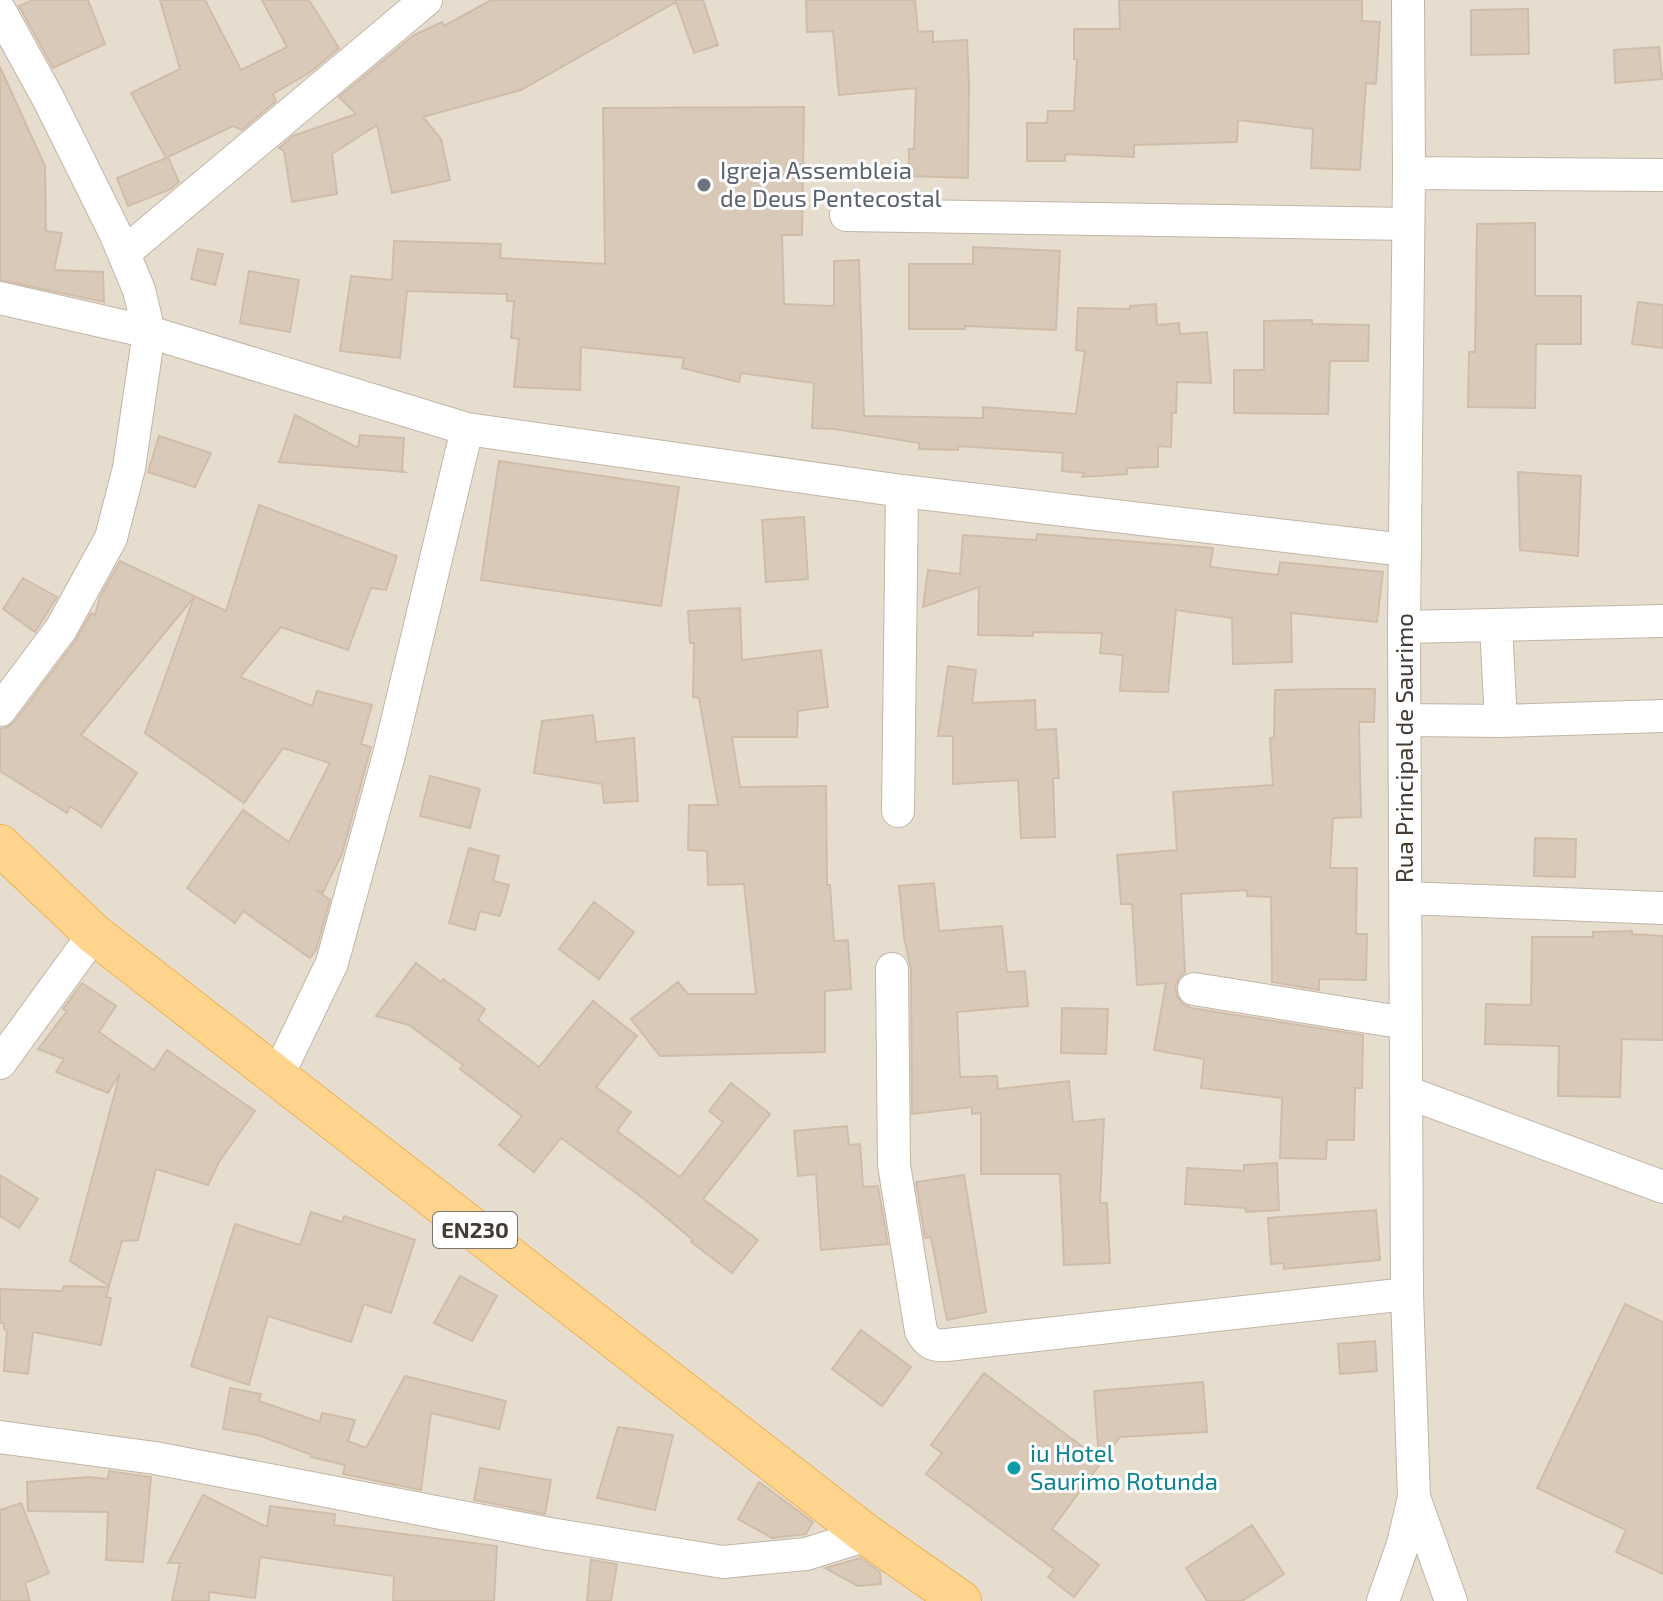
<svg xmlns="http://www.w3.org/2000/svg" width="1663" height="1601" font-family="'Exo 2',sans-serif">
  <rect width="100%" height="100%" fill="#f2ece1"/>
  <path fill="#e7ddcf" d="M 0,0 L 1663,0 L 1663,1601 L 0,1601 Z"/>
  <path fill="#d8c9b9" stroke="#d0bda9" stroke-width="2" d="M 33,0 L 88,0 L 105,44 L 53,68 L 19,6 Z
    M 160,0 L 205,0 L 241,70 L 287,47 L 262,0 L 309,0 L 339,48 L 312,71 L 273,94 L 276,101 L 242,130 L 233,126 L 168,157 L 179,182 L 171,189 L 128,206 L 117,178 L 166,158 L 131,93 L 180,69 Z
    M 491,0 L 703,0 L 718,45 L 694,53 L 676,2 L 521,90 L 423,117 L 441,139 L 450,180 L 392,193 L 377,125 L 332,154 L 337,194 L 292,202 L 284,151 L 279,148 L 293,136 L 356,114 L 339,97 L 414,35 L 442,22 L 444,26 Z
    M 806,0 L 915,0 L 918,32 L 933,31 L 933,42 L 967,40 L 969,84 L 968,178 L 909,176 L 909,149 L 914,149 L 916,88 L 839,95 L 833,31 L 807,32 Z
    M 1119,0 L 1362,0 L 1362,21 L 1380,22 L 1376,84 L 1366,83 L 1360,170 L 1311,168 L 1313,129 L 1238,120 L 1237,142 L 1134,145 L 1134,157 L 1065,154 L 1065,161 L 1027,161 L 1027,123 L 1047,123 L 1048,111 L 1074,111 L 1077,59 L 1074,59 L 1074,29 L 1120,29 Z
    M 1528,9 L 1529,54 L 1471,55 L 1471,10 Z
    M 1659,47 L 1662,79 L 1615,83 L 1614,50 Z
    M 0,67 L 45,166 L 46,231 L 62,233 L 54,270 L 103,272 L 104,302 L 0,280 Z
    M 804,107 L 802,235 L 782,235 L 784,304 L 834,306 L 834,261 L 859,260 L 864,416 L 983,418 L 983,407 L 1076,414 L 1085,351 L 1076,350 L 1078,308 L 1130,309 L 1130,306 L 1156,304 L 1157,325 L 1179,323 L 1180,334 L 1207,332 L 1211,383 L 1177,382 L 1176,413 L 1172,413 L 1171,447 L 1158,446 L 1158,467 L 1127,468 L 1127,474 L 1082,477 L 1084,473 L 1062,471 L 1063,453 L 958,446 L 958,450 L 919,449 L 919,443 L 835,429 L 812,428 L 814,383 L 741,373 L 739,382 L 682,368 L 684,358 L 581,347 L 580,390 L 514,387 L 519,339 L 511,338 L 514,301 L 507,301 L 507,294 L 407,291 L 400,358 L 340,351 L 351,276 L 392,280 L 394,241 L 501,244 L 500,258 L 605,264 L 603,108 Z
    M 1535,223 L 1535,296 L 1581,296 L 1581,344 L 1536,344 L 1535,408 L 1468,407 L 1469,352 L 1475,352 L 1477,224 Z
    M 973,247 L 1060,251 L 1056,330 L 965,326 L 965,329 L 909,329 L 909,264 L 973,264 Z
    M 198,249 L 223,254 L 215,285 L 191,279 Z
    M 249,271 L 299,280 L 290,332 L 240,323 Z
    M 1638,302 L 1663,305 L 1663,348 L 1632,344 Z
    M 1312,320 L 1312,324 L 1369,325 L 1368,361 L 1330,361 L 1328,414 L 1234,413 L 1234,370 L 1264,370 L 1264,321 Z
    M 295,415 L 358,448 L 360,435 L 404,438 L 402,470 L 405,472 L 279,462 Z
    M 159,436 L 211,453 L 195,487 L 148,472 Z
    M 499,461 L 679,487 L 661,606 L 481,580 Z
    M 1518,472 L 1581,476 L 1578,556 L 1520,550 Z
    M 259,505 L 397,556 L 386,590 L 371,588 L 348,650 L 281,627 L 240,677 L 312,706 L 317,691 L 372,705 L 361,744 L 371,747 L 342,854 L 323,892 L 316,890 L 330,900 L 316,950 L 310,958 L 243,911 L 235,923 L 187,888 L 243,810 L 289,842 L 330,763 L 283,748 L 244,803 L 145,733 L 194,597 L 81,735 L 137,773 L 101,827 L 70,806 L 67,813 L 0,771 L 0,729 L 8,727 L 15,721 L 76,640 L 91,613 L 95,615 L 100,597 L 120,561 L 226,611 Z
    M 804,517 L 808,579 L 766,582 L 762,520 Z
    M 1037,534 L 1213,548 L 1210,567 L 1278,575 L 1280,562 L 1383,572 L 1377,622 L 1291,613 L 1292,662 L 1233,664 L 1232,618 L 1176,610 L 1168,692 L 1120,691 L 1123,655 L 1100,653 L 1102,633 L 1033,632 L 1033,636 L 978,635 L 979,587 L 923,607 L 928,570 L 960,574 L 963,535 L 1036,540 Z
    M 23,578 L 57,597 L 35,632 L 3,609 Z
    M 740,608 L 742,660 L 821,650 L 828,707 L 798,711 L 797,737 L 732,737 L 740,787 L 826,786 L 827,885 L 830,885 L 834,941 L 848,940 L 851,989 L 825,991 L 825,1052 L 660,1056 L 631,1019 L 678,982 L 688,994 L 756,994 L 744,884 L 708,885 L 707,851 L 688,850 L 689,805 L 718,805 L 699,698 L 693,697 L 694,643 L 690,643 L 688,611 Z
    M 948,666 L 976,670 L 972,703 L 1035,700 L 1036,730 L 1056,729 L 1059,778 L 1053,778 L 1055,837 L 1021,838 L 1018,780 L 953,784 L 953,736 L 938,736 Z
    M 1335,689 L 1375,689 L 1374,722 L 1359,722 L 1361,817 L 1333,818 L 1330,868 L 1357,868 L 1356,934 L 1367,934 L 1366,980 L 1319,979 L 1319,990 L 1272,982 L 1271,897 L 1247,896 L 1247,890 L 1181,894 L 1185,972 L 1179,978 L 1175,987 L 1177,996 L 1183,1004 L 1191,1008 L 1363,1035 L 1362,1088 L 1355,1088 L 1354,1140 L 1327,1140 L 1326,1159 L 1280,1158 L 1282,1098 L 1201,1088 L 1204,1059 L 1154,1050 L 1166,983 L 1137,985 L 1132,904 L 1121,904 L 1117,855 L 1177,850 L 1173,792 L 1273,785 L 1270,738 L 1274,737 L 1275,690 Z
    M 593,715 L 596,742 L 634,738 L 638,801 L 604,803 L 602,784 L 534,773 L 542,721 Z
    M 430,776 L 480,789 L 470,828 L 420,816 Z
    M 1535,838 L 1576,839 L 1575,877 L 1534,876 Z
    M 469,848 L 499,856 L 493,881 L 509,885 L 500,916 L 480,911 L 475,930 L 449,923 Z
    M 934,883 L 939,931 L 1002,926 L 1007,972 L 1025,971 L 1028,1006 L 957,1012 L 960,1077 L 997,1076 L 998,1089 L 1069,1081 L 1073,1122 L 1104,1119 L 1100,1203 L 1107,1203 L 1110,1263 L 1064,1265 L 1060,1174 L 981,1174 L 981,1113 L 972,1114 L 972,1107 L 912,1114 L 911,969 L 904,937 L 899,886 Z
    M 594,902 L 634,932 L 599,979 L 559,949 Z
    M 1632,931 L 1632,934 L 1663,936 L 1663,1040 L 1622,1039 L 1620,1097 L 1558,1096 L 1559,1046 L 1485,1044 L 1486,1004 L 1531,1005 L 1532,937 L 1593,937 L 1593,932 Z
    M 416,963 L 441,982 L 443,979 L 485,1009 L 478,1020 L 539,1067 L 593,1001 L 637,1036 L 596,1087 L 631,1112 L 617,1131 L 680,1177 L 723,1122 L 709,1111 L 731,1083 L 770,1114 L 703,1199 L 758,1240 L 732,1273 L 691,1242 L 693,1240 L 643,1198 L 561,1138 L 534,1172 L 499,1145 L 522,1116 L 460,1069 L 463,1065 L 409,1025 L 376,1016 Z
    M 82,983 L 116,1006 L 99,1032 L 154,1070 L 167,1050 L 255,1111 L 219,1162 L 208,1185 L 156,1169 L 138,1240 L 122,1241 L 109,1286 L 70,1261 L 120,1073 L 108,1093 L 56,1072 L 64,1059 L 38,1049 L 67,1011 L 63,1009 Z
    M 1062,1008 L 1108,1009 L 1106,1054 L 1061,1053 Z
    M 847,1126 L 849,1145 L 860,1144 L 863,1187 L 878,1186 L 888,1244 L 821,1250 L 816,1174 L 798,1176 L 794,1131 Z
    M 1277,1163 L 1279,1210 L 1246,1212 L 1245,1208 L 1185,1204 L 1187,1168 L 1244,1171 L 1244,1165 Z
    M 0,1175 L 38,1199 L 19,1228 L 0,1216 Z
    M 964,1175 L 986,1312 L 947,1320 L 931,1237 L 925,1238 L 916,1182 Z
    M 1376,1210 L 1380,1260 L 1284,1269 L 1284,1263 L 1271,1264 L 1268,1218 Z
    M 311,1212 L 342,1222 L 344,1216 L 415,1240 L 391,1313 L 364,1304 L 351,1342 L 268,1316 L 249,1385 L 191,1366 L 235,1224 L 300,1245 Z
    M 460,1276 L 497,1296 L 472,1341 L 434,1323 Z
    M 64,1286 L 109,1287 L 106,1297 L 111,1298 L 101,1345 L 33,1332 L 28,1374 L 4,1371 L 7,1330 L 4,1329 L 4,1323 L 0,1323 L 0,1289 L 62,1291 Z
    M 1625,1304 L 1663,1322 L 1663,1574 L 1616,1552 L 1626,1530 L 1537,1488 Z
    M 861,1330 L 911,1367 L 882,1406 L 832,1369 Z
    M 1375,1341 L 1377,1371 L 1340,1374 L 1338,1344 Z
    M 984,1373 L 1099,1459 L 1094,1391 L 1203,1382 L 1207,1432 L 1120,1437 L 1052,1529 L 1099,1565 L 1074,1597 L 1048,1577 L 1054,1569 L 926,1474 L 942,1453 L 931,1445 Z
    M 405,1376 L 506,1401 L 499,1429 L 431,1413 L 421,1490 L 343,1474 L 345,1465 L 311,1457 L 312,1455 L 258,1435 L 223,1429 L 230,1388 L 261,1394 L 259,1401 L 320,1422 L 322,1413 L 355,1420 L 348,1441 L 366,1448 Z
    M 618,1427 L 673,1435 L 655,1510 L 597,1498 Z
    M 480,1468 L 551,1480 L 545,1514 L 474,1500 Z
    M 109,1471 L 151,1477 L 143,1562 L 106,1560 L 108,1512 L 28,1511 L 27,1482 L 89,1477 L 108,1479 Z
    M 759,1482 L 813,1522 L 806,1534 L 772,1538 L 738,1519 Z
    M 203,1495 L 267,1527 L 270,1506 L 335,1514 L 334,1525 L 497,1546 L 494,1601 L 393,1601 L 394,1576 L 260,1557 L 255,1598 L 209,1592 L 209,1601 L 172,1601 L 180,1563 L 168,1563 Z
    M 21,1503 L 49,1573 L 25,1583 L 30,1601 L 0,1601 L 0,1510 Z
    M 1252,1525 L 1284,1574 L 1242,1601 L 1207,1601 L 1186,1568 Z
    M 860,1558 L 880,1572 L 881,1584 L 858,1586 L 825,1568 Z
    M 591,1560 L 617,1564 L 611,1601 L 587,1601 Z"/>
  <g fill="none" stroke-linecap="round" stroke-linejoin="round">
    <defs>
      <path id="minor" d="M 0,11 L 48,98 L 116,235 L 139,290 L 149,332 L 129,468 L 111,538 L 61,629 L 0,710
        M 1409,173 L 1663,175
        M 846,215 L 1408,224
        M 124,253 L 426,0
        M 0,298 L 149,332 L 467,429 L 902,491 L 1405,550
        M 1496,626 L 1501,721
        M 1404,627 L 1663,621
        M 1405,720 L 1501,721 L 1663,716
        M 898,811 L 902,491
        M 1406,898 L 1663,908
        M 892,969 L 894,1165 L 921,1331 C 928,1344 933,1346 947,1345 L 1407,1294
        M 1194,989 L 1406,1023
        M 0,1063 L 94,934
        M 277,1077 L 332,963 L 389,755 L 467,429
        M 1406,1092 L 1663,1187
        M 0,1437 L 155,1458 L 550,1534 L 723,1562 L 806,1554 L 867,1535
        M 1414,1497 L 1451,1601
        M 1383,1601 L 1403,1544 L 1414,1497 L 1407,1294 L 1404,627 L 1409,173 L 1408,0"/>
      <path id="major" d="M 0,845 L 94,934 L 867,1535 L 961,1601"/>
    </defs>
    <use href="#minor" stroke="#c1b5a6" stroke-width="34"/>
    <use href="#major" stroke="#ecb255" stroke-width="42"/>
    <use href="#minor" stroke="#fff" stroke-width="32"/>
    <use href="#major" stroke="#ffd58d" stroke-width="40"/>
  </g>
  <circle fill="#6b7280" stroke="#fff" stroke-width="3" cx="704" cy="185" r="8"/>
  <circle fill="#0f9aa8" stroke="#fff" stroke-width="3" cx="1014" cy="1468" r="8"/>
  <g text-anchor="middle" stroke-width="6" stroke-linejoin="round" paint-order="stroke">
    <rect fill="#fff" stroke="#7c7670" stroke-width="2" x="433" y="1212" width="84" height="36" rx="6"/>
    <g font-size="22" font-weight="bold" fill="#443b32">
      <text x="475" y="1238">EN230</text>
    </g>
    <g font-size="24" fill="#5b616d" stroke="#fff" text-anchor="start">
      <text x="720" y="179">Igreja Assembleia<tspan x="720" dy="28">de Deus Pentecostal</tspan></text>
    </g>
    <g font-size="24" fill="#443b32" stroke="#fff">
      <text transform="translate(1405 748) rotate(-90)" y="8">Rua Principal de Saurimo</text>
    </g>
    <g font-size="24" fill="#0d838f" stroke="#fff" text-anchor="start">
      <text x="1030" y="1462">iu Hotel<tspan x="1030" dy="28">Saurimo Rotunda</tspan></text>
    </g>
  </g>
</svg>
